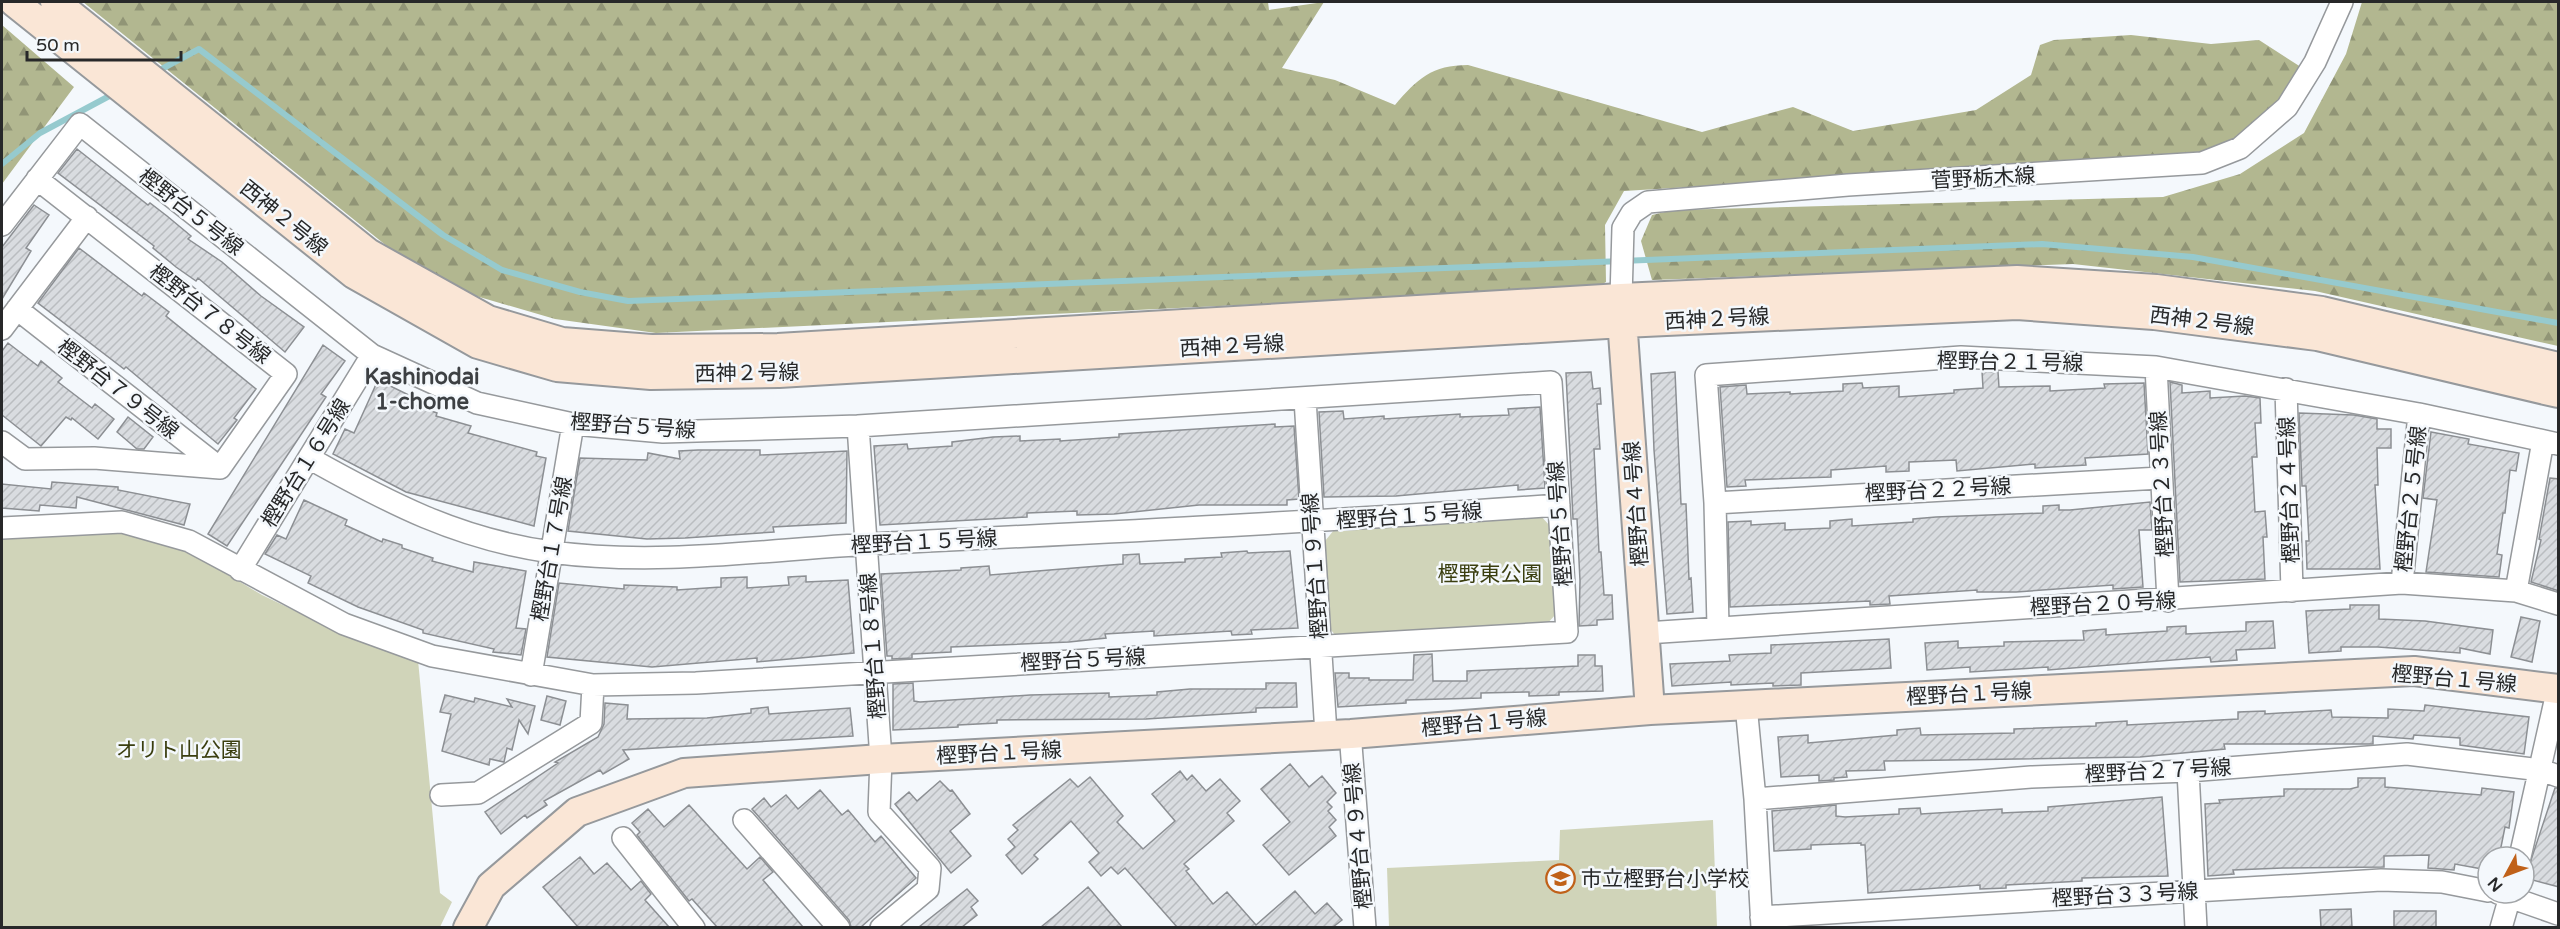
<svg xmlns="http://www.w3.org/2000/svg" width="2560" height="929" font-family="'Varela Round','Noto Sans JP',sans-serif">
  <defs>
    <pattern id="forest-firs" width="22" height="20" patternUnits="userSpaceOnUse" patternTransform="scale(1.5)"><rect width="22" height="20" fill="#b2b790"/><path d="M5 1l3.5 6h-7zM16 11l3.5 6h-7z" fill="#919576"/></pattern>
    <pattern id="building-hatch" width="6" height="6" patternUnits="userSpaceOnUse" patternTransform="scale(1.5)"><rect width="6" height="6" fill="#d9dce0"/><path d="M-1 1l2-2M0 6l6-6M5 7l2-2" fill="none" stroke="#babdc0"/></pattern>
  </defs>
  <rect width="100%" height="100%" fill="#f4f8fc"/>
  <path fill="url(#forest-firs)" d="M 83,2 L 1268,2 L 1269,10 L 1324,2 L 1282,68 L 1335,80 L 1395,105 C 1417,79 1432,65 1468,65 L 1702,132 L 1793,107 L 1853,131 L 1976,110 L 2031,75 L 2040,45 L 2054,40 L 2131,35 L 2211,44 L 2259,40 L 2304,69 L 2282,100 L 2238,141 L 2200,156 L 1624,191 L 1605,225 L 1606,282 L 1595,288 L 656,333 L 555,319 L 476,296 L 398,255 Z
    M 2362,2 L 2558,2 L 2558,346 L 2315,291 L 2073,264 L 1652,280 L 1641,241 L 1652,215 L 1673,210 L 2163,197 L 2240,174 L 2304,133 L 2346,54 Z
    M 2,25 L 74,87 L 2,184 Z"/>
  <path fill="#d0d4b9" d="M 1540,515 L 1550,526 L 1557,613 L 1545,626 L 1336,636 L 1331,630 L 1325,541 L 1334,530 Z
    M 121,533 L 192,553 L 262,595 L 337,631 L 418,660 L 440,893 L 452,902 L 440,927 L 2,927 L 2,539 Z
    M 1713,820 L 1717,927 L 1389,927 L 1387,868 L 1559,860 L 1560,830 Z"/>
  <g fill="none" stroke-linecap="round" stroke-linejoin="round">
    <path stroke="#96cace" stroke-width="6" d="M 156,72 L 199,49 L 443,235 L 502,270 L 580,292 L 628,301 L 2042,244 L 2193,257 L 2558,323
      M 2,164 L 40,133 L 115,93"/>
  </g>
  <path fill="url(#building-hatch)" stroke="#8c8f93" stroke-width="1.5" d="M 77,149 L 148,205 L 150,203 L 167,216 L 191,236 L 188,239 L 222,262 L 261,296 L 304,327 L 285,352 L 198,278 L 196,281 L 176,267 L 153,248 L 154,246 L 58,173 Z
    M 34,205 L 49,215 L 26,248 L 31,251 L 2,299 L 2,247 Z
    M 79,248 L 142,296 L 144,293 L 169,312 L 166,316 L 256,389 L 234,418 L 237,420 L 218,444 L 126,367 L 124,369 L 38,303 Z
    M 8,343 L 38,366 L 41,361 L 62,378 L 58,382 L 92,408 L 95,404 L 114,419 L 98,439 L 72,418 L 71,420 L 66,417 L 41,446 L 2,415 L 2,351 Z
    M 323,345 L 345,361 L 321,394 L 326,397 L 227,546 L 208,534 Z
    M 1982,371 L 1998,372 L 1999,387 L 2050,386 L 2050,391 L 2105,388 L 2104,384 L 2144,383 L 2148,454 L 2085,458 L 2086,465 L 2035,468 L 2035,464 L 1957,471 L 1956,460 L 1909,462 L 1909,471 L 1886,472 L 1886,466 L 1831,470 L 1831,477 L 1745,480 L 1746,486 L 1727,487 L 1720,387 L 1746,385 L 1747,394 L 1790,392 L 1790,394 L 1843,391 L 1843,384 L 1862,383 L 1863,388 L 1899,386 L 1899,397 L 1954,393 L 1954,390 L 1983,388 Z
    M 1591,372 L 1593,389 L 1600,388 L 1601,404 L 1597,404 L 1600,449 L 1594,449 L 1599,552 L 1601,552 L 1604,595 L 1612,595 L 1613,619 L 1597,620 L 1597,625 L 1579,626 L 1580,581 L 1577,519 L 1573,519 L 1566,373 Z
    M 1675,372 L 1681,504 L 1686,504 L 1689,579 L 1691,578 L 1693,612 L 1667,614 L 1654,450 L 1651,374 Z
    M 378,380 L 415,398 L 412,404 L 437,413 L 436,416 L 471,426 L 468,433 L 537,452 L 536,456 L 546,458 L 534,526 L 406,492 L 333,454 L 345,429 L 354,433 Z
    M 2170,382 L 2182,385 L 2182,393 L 2210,391 L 2210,398 L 2245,396 L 2260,398 L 2261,423 L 2255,423 L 2257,457 L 2252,457 L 2255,512 L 2265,511 L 2267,537 L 2263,537 L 2265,579 L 2180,582 Z
    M 1540,407 L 1545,488 L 1518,490 L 1518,485 L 1396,496 L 1324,497 L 1319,412 L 1343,411 L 1344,419 L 1384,416 L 1384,419 L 1460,414 L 1460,417 L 1509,415 L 1508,409 Z
    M 2299,413 L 2354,415 L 2377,419 L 2377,429 L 2391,429 L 2391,448 L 2377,448 L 2378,485 L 2375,485 L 2380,569 L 2307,569 L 2306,541 L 2309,541 L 2306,486 L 2302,486 Z
    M 128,417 L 153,437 L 144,449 L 137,449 L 117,432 Z
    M 1275,424 L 1275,427 L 1294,426 L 1299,499 L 1287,500 L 1287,505 L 1199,505 L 1114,514 L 1077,515 L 1077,511 L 1027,513 L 1027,517 L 880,525 L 874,446 L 907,444 L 908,449 L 952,446 L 952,442 L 993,437 L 1020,436 L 1020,441 L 1060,439 L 1060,441 L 1119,437 L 1119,434 Z
    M 2431,432 L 2469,439 L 2468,444 L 2519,453 L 2516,471 L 2510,470 L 2505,513 L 2503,513 L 2497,554 L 2502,555 L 2499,577 L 2426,572 L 2437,500 L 2423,498 Z
    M 698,450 L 760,450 L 760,455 L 847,451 L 846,523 L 773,527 L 774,532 L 685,538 L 647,539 L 568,531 L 580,458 L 647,460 L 648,453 L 680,459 L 679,451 Z
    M 2550,478 L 2559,479 L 2559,591 L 2531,582 L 2541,540 L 2539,539 Z
    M 52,482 L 118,487 L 118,490 L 190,504 L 184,525 L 77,497 L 76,508 L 40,505 L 39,511 L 2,508 L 2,484 L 51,489 Z
    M 304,500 L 347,520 L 345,525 L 382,542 L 383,539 L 402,545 L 402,548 L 433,558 L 432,561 L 473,572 L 474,562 L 526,571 L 516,628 L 526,629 L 521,655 L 493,652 L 494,649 L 423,633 L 423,630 L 358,607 L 308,583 L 311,576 L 265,554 L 277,535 L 286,539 Z
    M 2150,502 L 2152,530 L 2139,530 L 2143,587 L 2113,589 L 2113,585 L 2016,592 L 1977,592 L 1977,590 L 1889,596 L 1890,604 L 1870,605 L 1870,601 L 1730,607 L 1728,522 L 1751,521 L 1751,525 L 1785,523 L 1785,530 L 1830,528 L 1830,521 L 1852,519 L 1852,526 L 1913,522 L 1913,519 L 1936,517 L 2043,513 L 2043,506 L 2059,505 L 2059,510 L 2070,510 Z
    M 1247,551 L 1248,553 L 1290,551 L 1298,628 L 1251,630 L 1252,634 L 1232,635 L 1231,631 L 1154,636 L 1154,631 L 1105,634 L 1106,638 L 1069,642 L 951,647 L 951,652 L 912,654 L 912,658 L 892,659 L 892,656 L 887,656 L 881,574 L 961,570 L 961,568 L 989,566 L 990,575 L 1123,564 L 1123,555 L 1139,554 L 1140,564 L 1185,562 L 1185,559 L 1222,557 L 1221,553 Z
    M 806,576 L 806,582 L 848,580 L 854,653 L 757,662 L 757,658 L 652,667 L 547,657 L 559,583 L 624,589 L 624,585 L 677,587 L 677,590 L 721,587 L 721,578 L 747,577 L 747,588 L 789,585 L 788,577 Z
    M 2350,605 L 2379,605 L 2379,619 L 2425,621 L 2493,630 L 2490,654 L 2460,648 L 2460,653 L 2378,647 L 2341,647 L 2341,651 L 2309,653 L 2306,611 L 2350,609 Z
    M 2521,617 L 2540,621 L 2532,662 L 2511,657 Z
    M 2273,621 L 2275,648 L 2236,650 L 2237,660 L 2211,662 L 2210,657 L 2048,670 L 2048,667 L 1970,672 L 1970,667 L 1927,670 L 1925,643 L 1958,641 L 1958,648 L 2004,646 L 2004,642 L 2084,640 L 2083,631 L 2106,629 L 2106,635 L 2167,631 L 2167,627 L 2186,626 L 2186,634 L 2246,631 L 2246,622 Z
    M 1889,639 L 1891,668 L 1801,673 L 1801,685 L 1773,686 L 1773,683 L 1731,685 L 1731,682 L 1672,686 L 1670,664 L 1730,661 L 1729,655 L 1771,653 L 1771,645 Z
    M 1432,654 L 1433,681 L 1467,681 L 1467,671 L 1578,666 L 1578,655 L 1595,655 L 1595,666 L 1602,666 L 1603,691 L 1559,692 L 1559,695 L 1529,696 L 1529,692 L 1481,693 L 1481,698 L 1406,700 L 1406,703 L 1338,707 L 1335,673 L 1349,673 L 1349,678 L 1369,678 L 1369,680 L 1413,680 L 1414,655 Z
    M 913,683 L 914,701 L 920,702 L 1030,695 L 1109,693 L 1109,697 L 1157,695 L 1157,692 L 1190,689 L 1266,689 L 1266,683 L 1296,683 L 1297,707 L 1256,708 L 1256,712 L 1146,719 L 997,720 L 997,723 L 958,725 L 958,727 L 893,730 L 893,684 Z
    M 445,695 L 474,702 L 475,698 L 512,707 L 507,699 L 535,706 L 528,734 L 519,720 L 512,750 L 507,748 L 504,762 L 490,759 L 489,765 L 442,751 L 451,714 L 440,712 Z
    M 547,696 L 566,701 L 560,725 L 541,720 Z
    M 605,703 L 628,705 L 627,719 L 707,718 L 751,713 L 751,709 L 768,707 L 769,714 L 850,708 L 853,736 L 623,750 L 629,759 L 603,774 L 600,770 L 544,801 L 547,805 L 527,818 L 525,815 L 501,834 L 485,812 L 558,763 L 555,762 L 598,737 L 604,724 Z
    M 2425,705 L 2529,717 L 2524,754 L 2460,745 L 2460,738 L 2414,735 L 2413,739 L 2373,736 L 2373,744 L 2224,744 L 2225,749 L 2140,757 L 1884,761 L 1885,770 L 1846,771 L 1847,777 L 1834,778 L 1834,780 L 1819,781 L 1819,775 L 1781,777 L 1778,737 L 1808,735 L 1808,743 L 1897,735 L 1897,730 L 1920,728 L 1921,735 L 2014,733 L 2014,729 L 2096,726 L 2096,723 L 2127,721 L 2127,725 L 2238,719 L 2238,712 L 2265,711 L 2265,714 L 2331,710 L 2332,717 L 2388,718 L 2388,709 L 2424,711 Z
    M 1290,764 L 1309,787 L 1322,776 L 1336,793 L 1327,802 L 1332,807 L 1328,811 L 1336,820 L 1329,827 L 1336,836 L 1289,875 L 1263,845 L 1290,822 L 1261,789 Z
    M 1180,771 L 1187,780 L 1192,775 L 1206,791 L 1220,779 L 1240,801 L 1227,813 L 1234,821 L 1184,864 L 1189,869 L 1186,871 L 1213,904 L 1227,892 L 1256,925 L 1295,891 L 1315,914 L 1327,903 L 1342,920 L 1333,927 L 1177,927 L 1125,868 L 1118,874 L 1111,867 L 1101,876 L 1089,862 L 1099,853 L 1071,821 L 1034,855 L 1038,859 L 1022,874 L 1006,855 L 1015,847 L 1008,839 L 1018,830 L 1013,825 L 1070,779 L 1078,787 L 1090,777 L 1123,816 L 1117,822 L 1143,849 L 1175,821 L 1152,794 Z
    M 2358,778 L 2385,778 L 2385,787 L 2481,795 L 2482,788 L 2514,792 L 2509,828 L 2505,827 L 2499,857 L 2488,857 L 2488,870 L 2455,864 L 2454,870 L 2428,868 L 2429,855 L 2384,856 L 2384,867 L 2283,868 L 2233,870 L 2234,874 L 2208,876 L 2205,804 L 2220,803 L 2219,800 L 2284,796 L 2284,789 L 2350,789 L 2358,787 Z
    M 940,781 L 950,791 L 952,790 L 970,814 L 950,831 L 971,856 L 951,873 L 895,804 L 909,792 L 917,801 Z
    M 2555,788 L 2559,788 L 2559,887 L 2525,878 Z
    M 820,790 L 842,815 L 848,810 L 875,842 L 881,836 L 916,878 L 861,927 L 851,927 L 849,920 L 752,809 L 764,798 L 771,807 L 786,795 L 798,809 Z
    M 2162,797 L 2168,876 L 2082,878 L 2082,881 L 2006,885 L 2006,888 L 1980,889 L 1980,885 L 1868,893 L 1865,845 L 1861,845 L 1861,843 L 1811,845 L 1811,849 L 1774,851 L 1772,811 L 1836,805 L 1836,816 L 1845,817 L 1899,814 L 1899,809 L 1920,808 L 1921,814 L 2002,809 L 2002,813 L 2048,811 L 2048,807 Z
    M 689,805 L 747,869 L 760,857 L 773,872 L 763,880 L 803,927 L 717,927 L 692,899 L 689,901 L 637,835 L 640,832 L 632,823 L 648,809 L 664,827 Z
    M 580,857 L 594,874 L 607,863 L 631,890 L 641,881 L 651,894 L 645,900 L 669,927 L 578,927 L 543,887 Z
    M 1088,887 L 1122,927 L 1041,927 L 1057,914 Z
    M 967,889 L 978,901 L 971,907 L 977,915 L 962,927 L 919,927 Z
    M 2351,909 L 2352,927 L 2321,927 L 2320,910 Z
    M 2394,911 L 2436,911 L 2436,927 L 2394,927 Z"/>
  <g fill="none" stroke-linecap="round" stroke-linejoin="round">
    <defs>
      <path id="street" d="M 2,225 L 80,124 L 372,355 L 477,403 L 573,424 L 663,432 L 858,426 L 1551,382 L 1567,632 L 696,683 L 593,685 L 432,656 L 344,624 L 189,541 L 122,522 L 2,528
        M 1621,298 L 1623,228 L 1632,213 L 1648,202 L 1848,185 L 2202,163 L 2240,148 L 2287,107 L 2315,62 L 2342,2
        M 17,309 L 220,468
        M 2,329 L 87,217
        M 2156,367 L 2168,601
        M 2286,389 L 2292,591
        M 1305,399 L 1326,734
        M 858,426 L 881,759 L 879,812 L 930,868 L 928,889 L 881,928
        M 2,442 L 25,459 L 94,458 L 220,468 L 286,374 L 37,179
        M 309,458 C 389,503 458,539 551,552 C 664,567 776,548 889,543 C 1112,532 1336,521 1559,505
        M 1715,503 L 2160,478
        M 240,570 L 372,355
        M 2402,583 L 2419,414
        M 2516,591 L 2543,441
        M 1718,626 L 1715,503 L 1706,375 L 1961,357 L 2156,367 L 2419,414 L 2558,444
        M 1646,633 L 2402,583 L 2516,591 L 2558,604
        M 531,675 L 573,424
        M 1746,705 L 1755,799 L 1762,928
        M 1351,745 L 1365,928
        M 2188,771 L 2196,928
        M 441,795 L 478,793 L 591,723 L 593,685
        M 1755,799 L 2031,777 L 2188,771 L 2407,754 L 2541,770 L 2558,776
        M 744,820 L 839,928
        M 623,838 L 694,928
        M 2520,857 L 2558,688
        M 2498,893 L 2558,914
        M 1761,917 L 2381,880 L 2442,882 L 2488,891
        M 2501,928 L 2511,893"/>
      <path id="secondary" d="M 14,2 L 354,274 L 478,344 L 557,367 L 651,375 L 779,373 L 1623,323 L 2017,305 L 2154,315 L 2317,336 L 2558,393
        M 55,2 L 368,253 L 488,320 L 562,342 L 651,349 L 778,348 L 1621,298 L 2017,280 L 2156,289 L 2322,311 L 2558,367
        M 1621,305 L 1650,710
        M 468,928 L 491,886 L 577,812 L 684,773 L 881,759 L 1351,734 L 1650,710 L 2414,671 L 2558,689"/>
    </defs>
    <use href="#street" stroke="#96999c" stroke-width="24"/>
    <use href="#secondary" stroke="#96999c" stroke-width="32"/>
    <use href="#street" stroke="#fff" stroke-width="21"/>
    <use href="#secondary" stroke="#fae6d6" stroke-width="28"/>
  </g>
  <defs>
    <symbol id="school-ring" viewBox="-11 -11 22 22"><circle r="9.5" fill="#f4f8fc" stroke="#c06119" stroke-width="1.5"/><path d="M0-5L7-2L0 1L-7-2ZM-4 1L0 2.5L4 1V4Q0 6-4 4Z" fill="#c06119"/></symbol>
  </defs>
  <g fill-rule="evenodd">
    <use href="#school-ring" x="1544" y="862" width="33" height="33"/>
  </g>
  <g text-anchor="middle" stroke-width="5" stroke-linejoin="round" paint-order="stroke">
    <g font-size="21" fill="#272829" stroke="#f4f8fc">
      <text transform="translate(1983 178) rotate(-3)" y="7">菅野栃木線</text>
      <text transform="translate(191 212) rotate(38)" y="7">樫野台５号線</text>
      <text transform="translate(284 218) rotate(39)" y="7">西神２号線</text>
      <text transform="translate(210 314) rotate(38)" y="7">樫野台７８号線</text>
      <text transform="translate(1717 319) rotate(-3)" y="7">西神２号線</text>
      <text transform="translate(2202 321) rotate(7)" y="7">西神２号線</text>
      <text transform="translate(1232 346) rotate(-3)" y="7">西神２号線</text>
      <text transform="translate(2010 362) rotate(1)" y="7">樫野台２１号線</text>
      <text transform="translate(747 373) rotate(-1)" y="7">西神２号線</text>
      <text transform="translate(118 389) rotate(38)" y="7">樫野台７９号線</text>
      <text transform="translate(633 426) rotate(4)" y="7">樫野台５号線</text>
      <text transform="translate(306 463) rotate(-58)" y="7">樫野台１６号線</text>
      <text transform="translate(2162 484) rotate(-93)" y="7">樫野台２３号線</text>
      <text transform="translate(1938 490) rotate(-3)" y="7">樫野台２２号線</text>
      <text transform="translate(2289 490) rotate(-92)" y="7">樫野台２４号線</text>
      <text transform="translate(2411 499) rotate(-84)" y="7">樫野台２５号線</text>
      <text transform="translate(1636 504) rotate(-94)" y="7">樫野台４号線</text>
      <text transform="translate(1409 516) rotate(-4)" y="7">樫野台１５号線</text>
      <text transform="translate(1560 524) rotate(-94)" y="7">樫野台５号線</text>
      <text transform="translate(924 542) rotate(-3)" y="7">樫野台１５号線</text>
      <text transform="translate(552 549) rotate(-80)" y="7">樫野台１７号線</text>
      <text transform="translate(1315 566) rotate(-94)" y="7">樫野台１９号線</text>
      <text transform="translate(2103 604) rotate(-3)" y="7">樫野台２０号線</text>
      <text transform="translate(873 646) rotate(-94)" y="7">樫野台１８号線</text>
      <text transform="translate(1083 660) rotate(-3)" y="7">樫野台５号線</text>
      <text transform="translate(2454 679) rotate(5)" y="7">樫野台１号線</text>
      <text transform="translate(1969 694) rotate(-3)" y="7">樫野台１号線</text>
      <text transform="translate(1484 723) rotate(-5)" y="7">樫野台１号線</text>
      <text transform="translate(999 753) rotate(-3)" y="7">樫野台１号線</text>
      <text transform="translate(2158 771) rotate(-3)" y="7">樫野台２７号線</text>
      <text transform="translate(1358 836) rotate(-95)" y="7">樫野台４９号線</text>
      <text transform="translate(2125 895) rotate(-3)" y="7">樫野台３３号線</text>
    </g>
    <g font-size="21" fill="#3a3e0f" stroke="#f4f8fc">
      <text x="1490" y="581">樫野東公園</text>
      <text x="179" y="757">オリト山公園</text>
    </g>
    <g font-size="21" fill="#272829" stroke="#f4f8fc" text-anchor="start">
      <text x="1581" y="886">市立樫野台小学校</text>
    </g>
    <g font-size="22" font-weight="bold" fill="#3d4043" stroke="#f4f8fc">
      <text x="422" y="384">Kashinodai<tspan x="422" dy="25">1-chome</tspan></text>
    </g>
  </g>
  <rect width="2560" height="929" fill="none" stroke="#272829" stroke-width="6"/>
  <g transform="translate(2506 875) rotate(229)"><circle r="28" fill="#f4f8fc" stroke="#a2a5a8" stroke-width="1.5"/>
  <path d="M0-4.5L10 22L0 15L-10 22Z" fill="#c06119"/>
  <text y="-9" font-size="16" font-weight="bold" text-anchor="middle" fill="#272829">N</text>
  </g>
  <path d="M27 51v9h154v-9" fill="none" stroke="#272829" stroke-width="3"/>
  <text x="36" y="51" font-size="18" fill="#272829" stroke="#f4f8fc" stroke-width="4.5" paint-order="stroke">50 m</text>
</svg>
